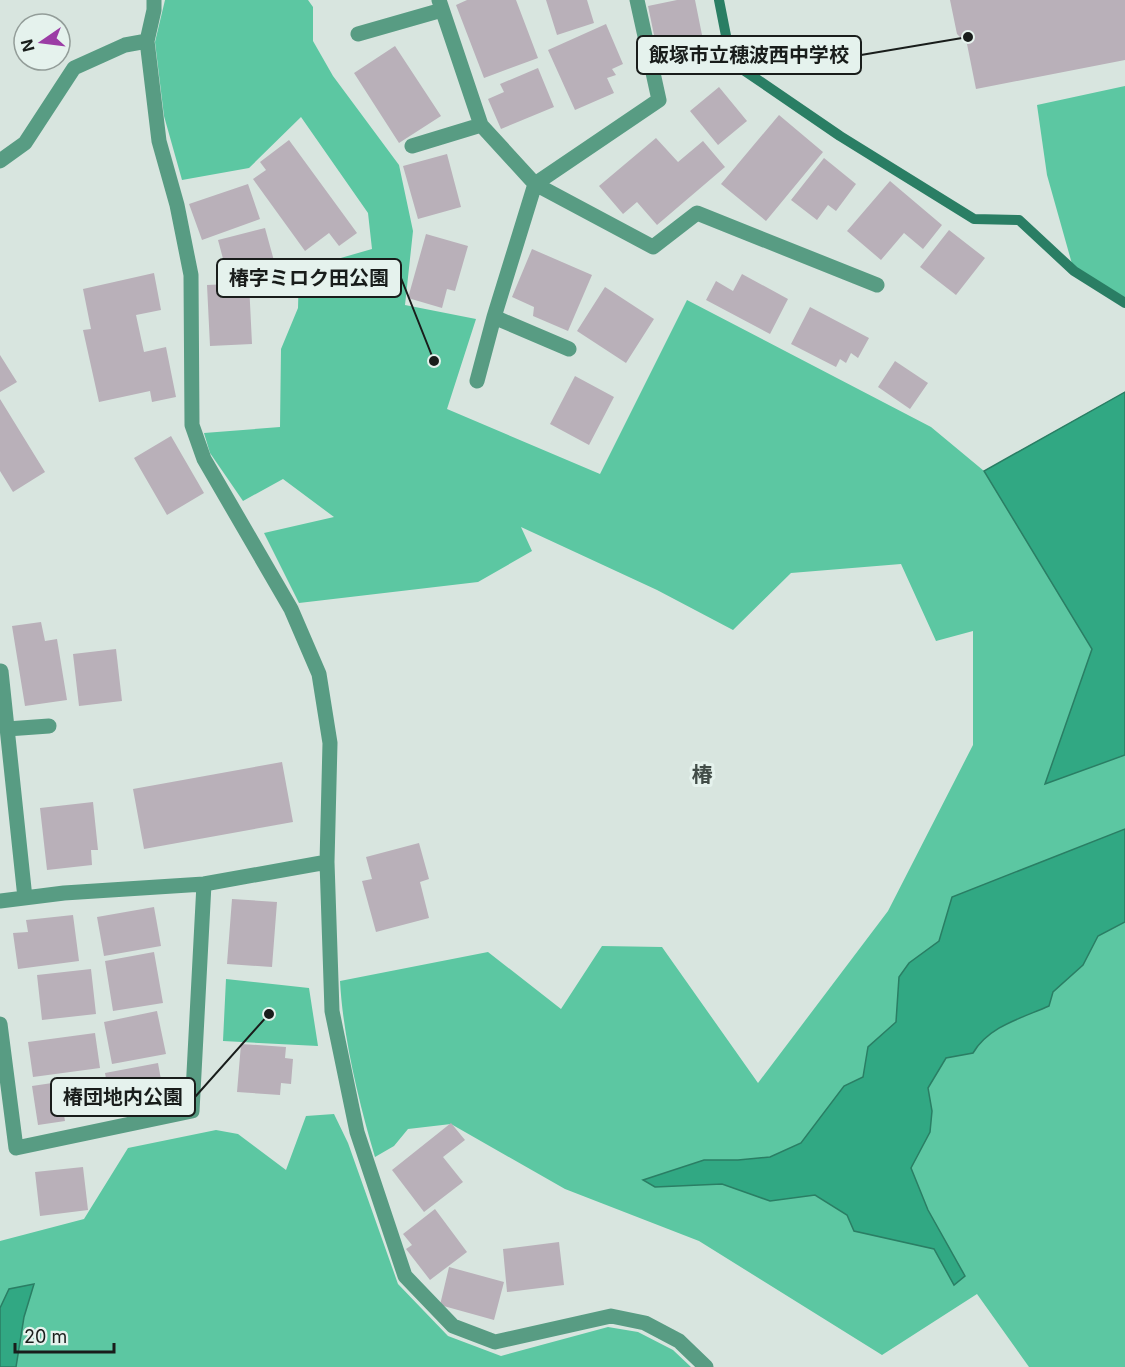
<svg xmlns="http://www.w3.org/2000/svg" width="1125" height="1367" font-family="Inter,'Noto Sans JP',sans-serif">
  <rect width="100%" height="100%" fill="#d8e5df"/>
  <path fill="#5cc7a2" d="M 165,0 L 308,0 L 313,7 L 313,41 L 333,76 L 399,165 L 413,231 L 405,305 L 476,319 L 447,409 L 600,474 L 687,300 L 931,427 L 984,471 L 1125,392 L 1125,1367 L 1029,1367 L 977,1294 L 882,1355 L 699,1241 L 565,1189 L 451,1124 L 408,1129 L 394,1146 L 375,1157 C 359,1103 343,1037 340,981 L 488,952 L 561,1009 L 602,946 L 662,947 L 758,1083 L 888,911 L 973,745 L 973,631 L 936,641 L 901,564 L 791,573 L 733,630 L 657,590 L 521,527 L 532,551 L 478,582 L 299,603 L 264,533 L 334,517 L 283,479 L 243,501 L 210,453 L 204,433 L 280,427 L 281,349 L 298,308 L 299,270 L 372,249 L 368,213 L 301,117 L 249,168 L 182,180 L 164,116 L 155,42 Z
    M 1125,86 L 1125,303 L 1074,271 L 1047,175 L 1037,105 Z
    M 226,979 L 309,988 L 318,1046 L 223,1041 Z
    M 334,1114 L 348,1143 L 398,1284 L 448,1336 L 501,1356 L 608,1327 L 638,1332 L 673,1350 L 691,1367 L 0,1367 L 0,1241 L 84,1219 L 128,1148 L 216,1130 L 238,1134 L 286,1170 L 306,1116 Z"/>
  <path fill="#31a883" stroke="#2a7e64" stroke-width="1.5" d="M 1125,392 L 1125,755 L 1045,784 L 1092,649 L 984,471 Z
    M 1125,829 L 1125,922 L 1098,936 L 1083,965 L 1053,992 L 1049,1006 C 1022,1018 989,1026 973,1053 L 946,1058 L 928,1088 L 932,1111 L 930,1132 L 911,1168 L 928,1210 L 965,1276 L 954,1285 L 934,1249 L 854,1231 L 847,1215 L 815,1195 L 770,1201 L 722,1184 L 655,1187 L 643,1180 L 704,1160 L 738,1160 L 770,1157 L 801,1143 L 844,1086 L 863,1077 L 868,1047 L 896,1022 L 899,977 L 909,963 L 939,941 L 952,897 Z
    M 34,1284 L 24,1317 L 16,1367 L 0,1367 L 0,1308 L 9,1289 Z"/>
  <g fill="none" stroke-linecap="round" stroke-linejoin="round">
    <path stroke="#2a7e64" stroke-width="10" d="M 719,0 L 729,51 L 745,71 L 840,136 L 974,219 L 1019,220 L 1074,271 L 1125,303"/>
  </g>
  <path fill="#b9b0b9" d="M 467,0 L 516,0 L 538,58 L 484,78 L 456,5 Z
    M 546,0 L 587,0 L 594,23 L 557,35 Z
    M 677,0 L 695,0 L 706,55 L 660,64 L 648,6 Z
    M 950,0 L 1125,0 L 1125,60 L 976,89 L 967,44 L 957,34 Z
    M 606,24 L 623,64 L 612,69 L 616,75 L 607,78 L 614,93 L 575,110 L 548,50 Z
    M 395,46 L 441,116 L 399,143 L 354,73 Z
    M 538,68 L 554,107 L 501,129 L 488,99 L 504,92 L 500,84 Z
    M 719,87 L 747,121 L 718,145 L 690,111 Z
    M 779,115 L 823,152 L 766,221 L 721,184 Z
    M 656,138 L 678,162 L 703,141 L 725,167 L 657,225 L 637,202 L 623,214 L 599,186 Z
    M 289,140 L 357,233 L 339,246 L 329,233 L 305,251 L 253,179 L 266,170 L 260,162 Z
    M 447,154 L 461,207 L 418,219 L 403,166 Z
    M 824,158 L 856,184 L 836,211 L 828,205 L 817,220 L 791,200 Z
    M 890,181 L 942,225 L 923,249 L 904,233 L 881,260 L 847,231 Z
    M 248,184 L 260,219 L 202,240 L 189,204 Z
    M 265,228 L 276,268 L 229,281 L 218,240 Z
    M 949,230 L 985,258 L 956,295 L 920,267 Z
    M 426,234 L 468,246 L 455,291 L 447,289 L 442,308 L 408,298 Z
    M 532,249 L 592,275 L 568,331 L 533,316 L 534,307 L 512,297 Z
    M 154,273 L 161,310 L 136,315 L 144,352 L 166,347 L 176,397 L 152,402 L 150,391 L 99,402 L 83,330 L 91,329 L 83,289 Z
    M 742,274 L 788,299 L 770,334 L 706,300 L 716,281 L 733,291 Z
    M 249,283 L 252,344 L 210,346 L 207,285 Z
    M 605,287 L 654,319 L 626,363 L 577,331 Z
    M 810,307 L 869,338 L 858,358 L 851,353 L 846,363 L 840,359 L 836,367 L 791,344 Z
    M 0,355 L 17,382 L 0,392 Z
    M 895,361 L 928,383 L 910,409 L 878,387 Z
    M 575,376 L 614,397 L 589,445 L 550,424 Z
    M 0,399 L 45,472 L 13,492 L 0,471 Z
    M 171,436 L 204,493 L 167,515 L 134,458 Z
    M 41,622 L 45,641 L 57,639 L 67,700 L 25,706 L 12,626 Z
    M 116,649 L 122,701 L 79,706 L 73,654 Z
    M 282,762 L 293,822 L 144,849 L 133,789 Z
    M 93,802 L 98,850 L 91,850 L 92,865 L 47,870 L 40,808 Z
    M 419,843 L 429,879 L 420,882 L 429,918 L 376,932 L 362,881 L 372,879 L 366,857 Z
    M 232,899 L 277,902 L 272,967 L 227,964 Z
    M 154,907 L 161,946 L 104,956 L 97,917 Z
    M 73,915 L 79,961 L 18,969 L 13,933 L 28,932 L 26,920 Z
    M 154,952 L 163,1003 L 113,1011 L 105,961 Z
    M 91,969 L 96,1014 L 42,1020 L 37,975 Z
    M 157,1011 L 166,1054 L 112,1064 L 104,1022 Z
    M 95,1033 L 100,1068 L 33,1077 L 28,1042 Z
    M 241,1044 L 286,1047 L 285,1058 L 293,1059 L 291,1084 L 281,1083 L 280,1095 L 237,1092 Z
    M 158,1063 L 165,1102 L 112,1112 L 105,1073 Z
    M 86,1078 L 91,1111 L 64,1115 L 65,1121 L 38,1125 L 32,1086 Z
    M 451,1123 L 465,1140 L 443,1157 L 463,1182 L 424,1212 L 392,1170 Z
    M 83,1167 L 88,1210 L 40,1216 L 35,1172 Z
    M 435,1209 L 467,1252 L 430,1280 L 406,1249 L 412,1245 L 403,1234 Z
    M 559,1242 L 564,1285 L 507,1292 L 503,1249 Z
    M 449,1267 L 504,1282 L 494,1320 L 440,1305 Z"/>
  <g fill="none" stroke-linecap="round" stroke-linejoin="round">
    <path stroke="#589c83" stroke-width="15" d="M 154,0 L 154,10 L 147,41 L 159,141 L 177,205 L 191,275 L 192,425 L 204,459 L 291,609 L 319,674 L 330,743 L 327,862 L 332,1011 L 357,1132 L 405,1276 L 453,1326 L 495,1342 L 611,1316 L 645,1323 L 679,1341 L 706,1367
      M 439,0 L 481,125 L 535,184 L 653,247 L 697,213 L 877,285
      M 358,34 L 442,10
      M 412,146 L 481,125
      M 0,161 L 25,143 L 74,68 L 125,45 L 147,41
      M 494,317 L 569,349
      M 477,381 L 494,317 L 535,184 L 659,100 L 637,0
      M 1,671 L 25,898
      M 7,729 L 49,726
      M 0,901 L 64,893 L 204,884 L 327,862
      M 0,1024 L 16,1148 L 192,1111 L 204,884"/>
  </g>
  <g text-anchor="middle" stroke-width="6" stroke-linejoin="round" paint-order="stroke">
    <g font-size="21" font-weight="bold" fill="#414c47" stroke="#e5f2ed">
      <text x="702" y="782">椿</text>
    </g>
  </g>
  <path fill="none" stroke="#191d1b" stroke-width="2" d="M968 37L861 55M434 361L401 278M269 1014L195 1097"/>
  <g fill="#191d1b" stroke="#e5f2ed" stroke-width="2">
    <circle cx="968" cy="37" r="6"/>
    <circle cx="434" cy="361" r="6"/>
    <circle cx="269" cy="1014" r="6"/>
  </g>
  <g fill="#e5f2ed" stroke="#191d1b" stroke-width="2">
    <rect x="637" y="36" width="224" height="38" rx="6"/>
    <rect x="217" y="259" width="184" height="38" rx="6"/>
    <rect x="51" y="1078" width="144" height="38" rx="6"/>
  </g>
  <g font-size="20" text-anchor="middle" font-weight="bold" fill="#191d1b">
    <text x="749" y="62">飯塚市立穂波西中学校</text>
    <text x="309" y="285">椿字ミロク田公園</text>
    <text x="123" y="1104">椿団地内公園</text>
  </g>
  <g transform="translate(42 42) rotate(256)"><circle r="28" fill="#e5f2ed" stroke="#939d99" stroke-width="1.5"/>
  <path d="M0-4.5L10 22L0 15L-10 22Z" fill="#9b3ca5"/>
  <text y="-9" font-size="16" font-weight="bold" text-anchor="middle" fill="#191d1b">N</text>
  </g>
  <path d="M15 1343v9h99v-9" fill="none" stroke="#191d1b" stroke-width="3"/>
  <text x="24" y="1343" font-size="18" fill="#191d1b" stroke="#e5f2ed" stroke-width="4.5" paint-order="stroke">20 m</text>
</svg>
